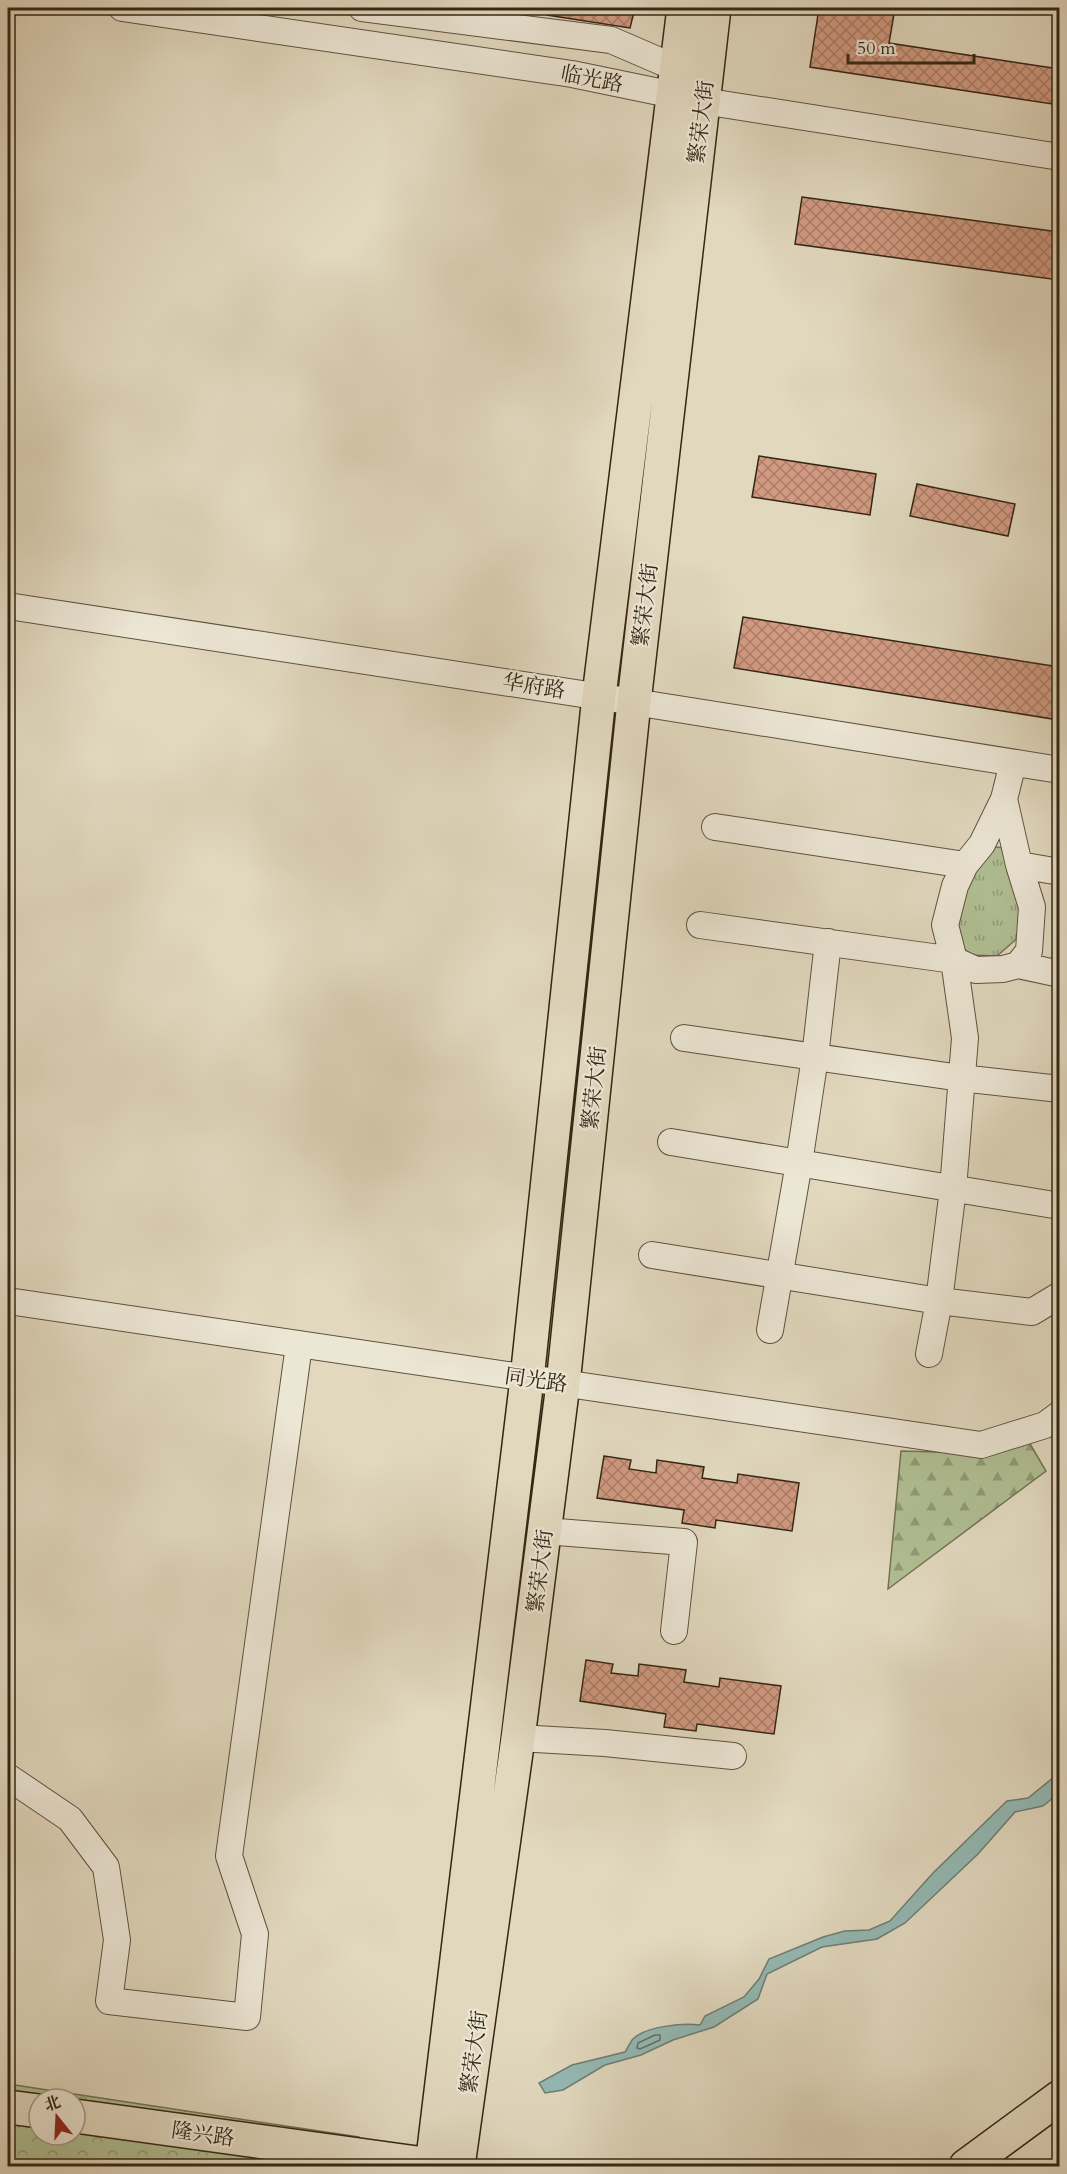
<svg xmlns="http://www.w3.org/2000/svg" width="1067" height="2174" font-family="Cardo,'Noto Serif SC',serif">
  <defs>
    <pattern id="grass-tufts" width="24" height="20" patternUnits="userSpaceOnUse" patternTransform="scale(1.5)"><rect width="24" height="20" fill="#b0bf93"/><path d="M3 7l-1-3M5 7V3M7 7l1-3M15 17l-1-3M17 17v-4M19 17l1-3" fill="none" stroke="#909b77"/></pattern>
    <pattern id="forest-firs" width="22" height="20" patternUnits="userSpaceOnUse" patternTransform="scale(1.5)"><rect width="22" height="20" fill="#b0bf93"/><path d="M5 1l3.5 6h-7zM16 11l3.5 6h-7z" fill="#909b77"/></pattern>
    <pattern id="park-crowns" width="20" height="18" patternUnits="userSpaceOnUse" patternTransform="scale(1.5)"><rect width="20" height="18" fill="#b0bf93"/><path d="M2 6a3 3 0 1 1 6 0M12 15a3 3 0 1 1 6 0" fill="none" stroke="#909b77"/></pattern>
    <pattern id="building-cross-hatch" width="8" height="8" patternUnits="userSpaceOnUse" patternTransform="scale(1.5)"><rect width="8" height="8" fill="#d19a81"/><path d="M0 0l8 8M0 8l8-8" fill="none" stroke="#aa7d68"/></pattern>
  </defs>
  <rect width="100%" height="100%" fill="#e1d8be"/>
  <filter id="stains"><feTurbulence type="fractalNoise" baseFrequency=".00333" numOctaves="4"/><feColorMatrix values="0 0 0 0 .2 0 0 0 0 .09 0 0 0 0 .02 0 0 0 .5 -.17"/></filter>
  <radialGradient id="worn" r=".72"><stop offset=".6" stop-color="#630" stop-opacity="0"/><stop offset="1" stop-color="#630" stop-opacity=".3"/></radialGradient>
  <path fill="url(#grass-tufts)" stroke="#727254" stroke-width="1.5" d="M 988,846 L 1012,849 L 1020,904 L 1021,935 L 997,956 L 969,955 L 952,932 L 965,891 Z"/>
  <path fill="url(#forest-firs)" stroke="#727254" stroke-width="1.5" d="M 1026,1437 L 1046,1471 L 888,1589 L 901,1451 L 975,1453 Z"/>
  <path fill="url(#park-crowns)" stroke="#727254" stroke-width="1.5" fill-rule="evenodd" d="M 8,2084 L 359,2137 L 371,2166 L 8,2166 ZM 39,2099 L 75,2099 L 75,2135 L 39,2135 Z"/>
  <path fill="#94b9b4" stroke="#6e7e74" stroke-width="1.5" d="M 1059,1773 L 1059,1793 L 1043,1806 L 1015,1812 L 978,1854 L 905,1923 L 877,1939 L 822,1947 L 767,1974 L 758,1999 L 714,2027 L 673,2040 L 641,2055 L 605,2065 L 563,2090 L 545,2093 L 539,2083 L 572,2065 L 625,2052 C 628,2048 630,2042 633,2039 C 646,2026 683,2023 700,2025 L 705,2016 L 744,1997 L 759,1979 L 769,1959 L 823,1937 L 845,1931 L 869,1930 L 890,1921 L 933,1873 L 1007,1801 L 1028,1798 Z"/>
  <g fill="none" stroke-linecap="round" stroke-linejoin="round">
    <path stroke="#647064" stroke-width="1.5" d="M 655,2035 L 660,2035 L 660,2040 L 640,2049 L 637,2048 L 638,2043 Z"/>
  </g>
  <path fill="url(#building-cross-hatch)" stroke="#342615" stroke-width="1.5" d="M 547,8 L 635,8 L 630,28 L 547,15 Z
    M 819,8 L 895,8 L 889,43 L 1059,69 L 1059,105 L 810,67 Z
    M 802,197 L 1059,232 L 1059,280 L 795,244 Z
    M 759,456 L 876,474 L 870,515 L 752,497 Z
    M 917,484 L 1015,504 L 1008,536 L 910,516 Z
    M 743,617 L 1059,667 L 1059,720 L 734,668 Z
    M 604,1456 L 631,1460 L 629,1469 L 656,1473 L 657,1460 L 704,1467 L 702,1478 L 737,1483 L 738,1474 L 799,1483 L 792,1531 L 716,1520 L 715,1528 L 682,1523 L 684,1510 L 597,1498 Z
    M 586,1660 L 613,1664 L 611,1673 L 638,1676 L 639,1664 L 686,1670 L 684,1682 L 719,1687 L 720,1678 L 781,1686 L 774,1734 L 697,1724 L 696,1731 L 664,1727 L 666,1714 L 580,1701 Z"/>
  <g fill="none" stroke-linecap="round" stroke-linejoin="round">
    <defs>
      <path id="minor" d="M 122,8 L 572,74 L 703,101 L 1060,157
        M 362,8 L 611,40 L 676,68
        M 8,606 L 634,702 L 1060,770
        M 1004,799 L 1019,865 L 1032,907 L 1029,951 L 1018,965 L 1003,969 L 976,970 L 954,960 L 945,925 L 955,886 L 965,865 L 982,844 L 1004,799 L 1013,763
        M 715,827 L 965,865
        M 1019,865 L 1060,872
        M 700,925 L 954,960 L 965,1038 L 953,1189 L 939,1301 L 929,1354
        M 1018,965 L 1060,974
        M 684,1038 L 961,1078 L 1060,1089
        M 671,1142 L 1060,1206
        M 652,1255 L 939,1301 L 1032,1312 L 1060,1295
        M 8,1301 L 981,1445 L 1045,1425 L 1060,1414
        M 770,1330 L 799,1163 L 815,1057 L 828,942
        M 545,1531 L 684,1542 L 674,1631
        M 518,1738 L 605,1743 L 733,1756
        M 8,1777 L 70,1819 L 106,1867 L 117,1940 L 109,2001 L 247,2017 L 255,1934 L 229,1856 L 299,1345"/>
      <path id="major" d="M 8,2107 L 39,2111
        M 75,2116 L 439,2166
        M 432,2166 L 527,1379 L 599,696 L 684,8
        M 458,2166 L 518,1738 L 563,1384 L 634,702 L 714,8
        M 966,2166 L 1060,2097"/>
    </defs>
    <use href="#minor" stroke="#5f523f" stroke-width="28"/>
    <use href="#major" stroke="#342615" stroke-width="36"/>
    <use href="#minor" stroke="#ece6d5" stroke-width="26"/>
    <use href="#major" stroke="#e1d8be" stroke-width="33"/>
  </g>
  <g text-anchor="middle" stroke-width="4.5" stroke-linejoin="round" paint-order="stroke">
    <g font-size="21" fill="#342615" stroke="#ece6d5">
      <text transform="translate(592 79) rotate(11)" y="7">临光路</text>
      <text transform="translate(701 122) rotate(-83)" y="7">繁荣大街</text>
      <text transform="translate(645 605) rotate(-83)" y="7">繁荣大街</text>
      <text transform="translate(534 686) rotate(9)" y="7">华府路</text>
      <text transform="translate(594 1088) rotate(-84)" y="7">繁荣大街</text>
      <text transform="translate(536 1380) rotate(8)" y="7">同光路</text>
      <text transform="translate(540 1571) rotate(-83)" y="7">繁荣大街</text>
      <text transform="translate(474 2052) rotate(-82)" y="7">繁荣大街</text>
      <text transform="translate(203 2134) rotate(8)" y="7">隆兴路</text>
    </g>
  </g>
  <rect width="1067" height="2174" fill="none" stroke="#e1d8be" stroke-width="30"/>
  <rect x="9" y="9" width="1049" height="2156" fill="none" stroke="#342615" stroke-width="3"/>
  <rect x="15" y="15" width="1037" height="2144" fill="none" stroke="#342615" stroke-width="1.5"/>
  <g transform="translate(57 2117) rotate(342)"><circle r="28" fill="#ece6d5" stroke="#a29988" stroke-width="1.5"/>
  <path d="M0-4.5L10 22L0 15L-10 22Z" fill="#8f2418"/>
  <text y="-9" font-size="16" font-weight="bold" text-anchor="middle" fill="#342615">北</text>
  </g>
  <path d="M848 54v9h126v-9" fill="none" stroke="#342615" stroke-width="3"/>
  <text x="857" y="54" font-size="18" fill="#342615" stroke="#ece6d5" stroke-width="4.5" paint-order="stroke">50 m</text>
  <rect width="100%" height="100%" filter="url(#stains)"/>
  <rect width="100%" height="100%" fill="url(#worn)"/>
</svg>
